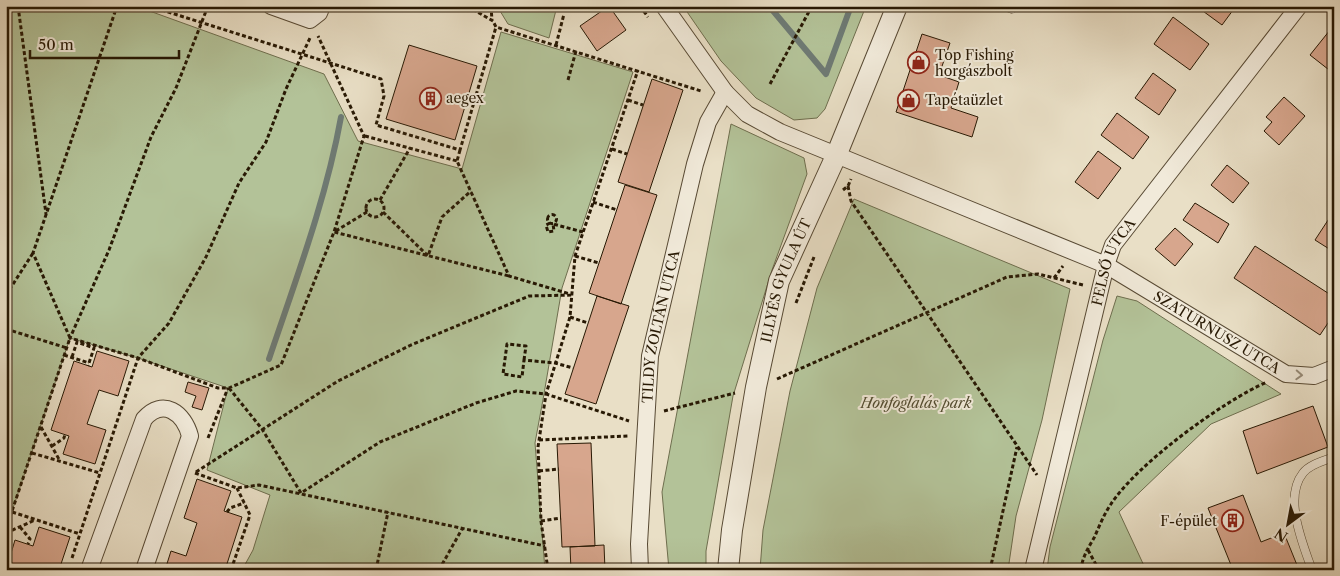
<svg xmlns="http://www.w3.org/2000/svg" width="1340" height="576" font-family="'Libre Caslon Text',serif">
  <rect width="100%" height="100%" fill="#e9dfc6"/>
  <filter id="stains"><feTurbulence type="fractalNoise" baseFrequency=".004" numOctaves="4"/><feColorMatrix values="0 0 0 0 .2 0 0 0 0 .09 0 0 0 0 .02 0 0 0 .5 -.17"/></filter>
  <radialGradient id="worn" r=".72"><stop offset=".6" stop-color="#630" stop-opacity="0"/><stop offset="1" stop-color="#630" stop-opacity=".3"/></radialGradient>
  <path fill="#b3c298" stroke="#6e6e4e" d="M 6,6 L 144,6 L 144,9 L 324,74 L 358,141 L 462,169 L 501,32 L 633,72 L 562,288 L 544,394 L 535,443 L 545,570 L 242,570 L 253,550 L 270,495 L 207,470 L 228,388 L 138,358 L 70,338 L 6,529 Z
    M 497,6 L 553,6 L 556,10 L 549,38 L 508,24 Z
    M 683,6 L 866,6 L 825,109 L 817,118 L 794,120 L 756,98 L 721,61 Z
    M 731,124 L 804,158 L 807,174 L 772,270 L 733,396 L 706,551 L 706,570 L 669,570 L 662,492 Z
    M 854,199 L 1070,289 L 1042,420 L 1016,516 L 1008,570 L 760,570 L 763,530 L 790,391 L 817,288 Z
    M 1117,296 L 1137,301 L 1281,394 L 1211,424 L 1119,512 L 1146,570 L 1047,570 L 1050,547 L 1103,340 Z"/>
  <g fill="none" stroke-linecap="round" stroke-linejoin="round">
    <path stroke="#6e7a74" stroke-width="6" d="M 769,6 L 826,74 L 851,6
      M 269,359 C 296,279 326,200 341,117"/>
  </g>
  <path fill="#d7a68d" stroke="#281904" d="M 609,6 L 626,30 L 597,51 L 580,26 Z
    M 1196,6 L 1236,6 L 1222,25 Z
    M 1173,17 L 1209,44 L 1190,70 L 1154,44 Z
    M 1334,25 L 1334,71 L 1333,73 L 1310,55 Z
    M 922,34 L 950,43 L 939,75 L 959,82 L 951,108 L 978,117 L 972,137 L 896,112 Z
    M 409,45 L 477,66 L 455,140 L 386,119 Z
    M 1153,73 L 1176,90 L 1159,115 L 1135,98 Z
    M 652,79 L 683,90 L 649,192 L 618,182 Z
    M 1284,97 L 1305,116 L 1279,145 L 1264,131 L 1272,122 L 1266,117 Z
    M 1117,113 L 1149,137 L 1133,159 L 1101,135 Z
    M 1098,151 L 1121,168 L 1098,199 L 1075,182 Z
    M 1227,165 L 1249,183 L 1233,203 L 1211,185 Z
    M 625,185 L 657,195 L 621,304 L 589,293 Z
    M 1195,203 L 1229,224 L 1218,243 L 1183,220 Z
    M 1334,211 L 1334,252 L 1315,240 Z
    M 1175,228 L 1193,244 L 1175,266 L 1155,249 Z
    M 1255,246 L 1334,297 L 1334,314 L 1320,335 L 1234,278 Z
    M 597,296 L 629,306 L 596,404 L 565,394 Z
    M 97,351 L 129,361 L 118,396 L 99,390 L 87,424 L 106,430 L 95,464 L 63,454 L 69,436 L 51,430 L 74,361 L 92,367 Z
    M 188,382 L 209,388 L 202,410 L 192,407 L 196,396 L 185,392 Z
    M 1313,406 L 1328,447 L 1257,474 L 1243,431 Z
    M 591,443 L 595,546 L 562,547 L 557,444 Z
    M 197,479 L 231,491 L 224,511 L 242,517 L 225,570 L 165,570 L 171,551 L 186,556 L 197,523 L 184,518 Z
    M 1243,495 L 1261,542 L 1284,533 L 1299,570 L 1233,570 L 1208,508 Z
    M 39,527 L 70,537 L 59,570 L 42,565 L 40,570 L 6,570 L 15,540 L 33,546 Z
    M 604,545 L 605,570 L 571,570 L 570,547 Z"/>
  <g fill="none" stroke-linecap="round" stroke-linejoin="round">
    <defs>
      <path id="service" d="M 1004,6 L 1012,9 L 1013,6
        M 1312,570 C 1303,544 1283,498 1303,473 C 1310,464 1324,461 1334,457"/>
      <g id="minor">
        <path d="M 271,6 L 310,20 L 319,13 L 322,6"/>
        <path id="s1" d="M 664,6 L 725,92 L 747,114 L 780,132 L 1106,265 L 1286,374 L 1314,376 L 1334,368"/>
        <path d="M 89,570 L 144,419 C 163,397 184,413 190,436 L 144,570"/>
        <path id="s2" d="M 640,570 L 639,544 L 650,356 L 695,164 L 708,122 L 725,92"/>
        <path id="s3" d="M 1033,570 L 1106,265 L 1113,245 L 1299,6"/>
      </g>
      <g id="tertiary">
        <path id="s4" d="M 728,570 L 732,530 L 756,387 L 779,281 L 836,156 L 897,6"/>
      </g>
    </defs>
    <use href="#service" stroke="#584a34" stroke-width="9"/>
    <use href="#minor" stroke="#584a34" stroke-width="18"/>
    <use href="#tertiary" stroke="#584a34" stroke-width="22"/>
    <path stroke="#281904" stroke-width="3" stroke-dasharray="4 2.5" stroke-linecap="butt" d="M 18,6 L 46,214
      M 149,6 L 381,79 L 384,96 L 376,125 L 460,150 L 496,27
      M 208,6 L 176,88 L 151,137 L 109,250 L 70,338 L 138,358 L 218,388 L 229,388 L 281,365 L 334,232 L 364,136 L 318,36
      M 467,6 L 493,21 L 496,27 L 701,91
      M 491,6 L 492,21
      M 640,6 L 648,17
      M 556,45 L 564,14
      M 568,80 L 576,51
      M 770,84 L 812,6
      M 628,100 L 643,105
      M 365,136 L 457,161
      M 612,149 L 627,154
      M 460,150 L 457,161 L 509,276 L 570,294
      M 848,186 L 851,201 L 1037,475
      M 843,190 L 848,186 L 851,179
      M366 208a9 9 0 1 1 18 0a9 9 0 1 1-18 0Z
      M 380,200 L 410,148
      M 593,202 L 617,210
      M 367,212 L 334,232 L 509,276
      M 383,212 L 428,256 L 442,217 L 471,191
      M547.5 219a4.5 4.5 0 1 1 9 0a4.5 4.5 0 1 1-9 0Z
      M 550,223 L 546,225 L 548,232 L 554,231 L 553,224 L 583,232
      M 575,256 L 599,263
      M 1054,278 L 1063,266
      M 6,295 L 33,253
      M 796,303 L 814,257
      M 570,317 L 588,323
      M 6,329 L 67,348
      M 64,355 L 89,363
      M 72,357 L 77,342 L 94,348 L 88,366
      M 524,360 L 526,346 L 507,344 L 503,374 L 522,377 L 524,360 L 555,363 L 573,368
      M 777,379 L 1007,277 L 1038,274 L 1083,285
      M 229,388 L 262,429 L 301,493 L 380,442 L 476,403 L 516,391 L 546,394 L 629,421
      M 664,411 L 735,393
      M 41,427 L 60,461
      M 208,438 L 228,388
      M 539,440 L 628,436
      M 52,446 L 64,438 L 65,434
      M 32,453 L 100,473
      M 539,471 L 559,469
      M 196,472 L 338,381 L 411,345 L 529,296 L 573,295
      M 195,473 L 237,488 L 259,485 L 545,546
      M 6,510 L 80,534
      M 227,512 L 230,508 L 244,503
      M 541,521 L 561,518
      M 20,527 L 30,539 L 28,544
      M 6,529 L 70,338 L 33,253 L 117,6
      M 6,533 L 35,520
      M 1088,550 L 1099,570
      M 72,558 L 138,358 L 169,323 L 206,257 L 239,183 L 266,142 L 286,89 L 310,38
      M 231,570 L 250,515 L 237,488
      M 376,570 L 388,512
      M 439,570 L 462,529
      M 548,570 L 541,521 L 538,447 L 546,394 L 570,317 L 575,256 L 638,70
      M 990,570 L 1017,447
      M 1081,570 C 1082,558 1088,548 1094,538 C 1099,527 1104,514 1111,504 C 1137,464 1223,401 1267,382"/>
    <use href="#service" stroke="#f1eada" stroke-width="8"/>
    <use href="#minor" stroke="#f1eada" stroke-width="16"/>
    <use href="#tertiary" stroke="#f1eada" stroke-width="20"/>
  </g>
  <defs><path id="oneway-chevron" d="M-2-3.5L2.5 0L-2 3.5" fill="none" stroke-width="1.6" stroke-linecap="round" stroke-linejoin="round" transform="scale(1.25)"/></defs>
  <use stroke="#978c7a" href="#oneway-chevron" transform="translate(1299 375) rotate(3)"/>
  <defs>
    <symbol id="shop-ring" viewBox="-11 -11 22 22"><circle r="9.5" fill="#f1eada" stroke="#8f2418" stroke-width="1.5"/><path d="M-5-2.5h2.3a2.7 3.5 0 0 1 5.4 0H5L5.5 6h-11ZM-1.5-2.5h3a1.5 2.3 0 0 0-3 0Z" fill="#8f2418"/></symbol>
    <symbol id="building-ring" viewBox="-11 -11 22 22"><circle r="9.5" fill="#f1eada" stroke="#8f2418" stroke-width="1.5"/><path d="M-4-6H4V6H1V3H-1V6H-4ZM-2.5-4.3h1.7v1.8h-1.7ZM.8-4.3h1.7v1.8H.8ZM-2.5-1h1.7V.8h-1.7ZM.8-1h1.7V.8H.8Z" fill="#8f2418"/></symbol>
  </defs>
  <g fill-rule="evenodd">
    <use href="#shop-ring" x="906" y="50" width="25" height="25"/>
    <use href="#building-ring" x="418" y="86" width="25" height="25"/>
    <use href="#shop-ring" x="896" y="88" width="25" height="25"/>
    <use href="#building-ring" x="1220" y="508" width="25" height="25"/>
  </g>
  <g text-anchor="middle" stroke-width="4" stroke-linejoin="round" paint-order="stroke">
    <g font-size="14" fill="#281904" stroke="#f1eada" text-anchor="start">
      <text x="935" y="60">Top Fishing<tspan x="935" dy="16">horgászbolt</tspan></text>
      <text x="446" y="103">aegex</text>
      <text x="925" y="105">Tapétaüzlet</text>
      <text x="1217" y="526" text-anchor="end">F-épület</text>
    </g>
    <g font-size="14" fill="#281904" stroke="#f1eada">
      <text dy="5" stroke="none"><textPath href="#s3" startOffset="319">FELSŐ UTCA</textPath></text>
      <text dy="5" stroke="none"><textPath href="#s4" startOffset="296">ILLYÉS GYULA ÚT</textPath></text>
      <text dy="5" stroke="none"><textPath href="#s2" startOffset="245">TILDY ZOLTÁN UTCA</textPath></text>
      <text dy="5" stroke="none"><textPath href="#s1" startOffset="656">SZATURNUSZ UTCA</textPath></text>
    </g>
    <g font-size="14" font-style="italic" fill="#524c30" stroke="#f1eada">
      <text x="916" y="408">Honfoglalás park</text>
    </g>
  </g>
  <rect width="1340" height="576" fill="none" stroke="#e9dfc6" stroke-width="25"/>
  <rect x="8" y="8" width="1325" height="561" fill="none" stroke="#281904" stroke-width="2.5"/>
  <rect x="12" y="12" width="1315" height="551" fill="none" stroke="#281904"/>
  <g transform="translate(1288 524) rotate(212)" stroke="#f1eada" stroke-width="4" paint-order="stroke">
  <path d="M0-4L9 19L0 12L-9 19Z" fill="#281904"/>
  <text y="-8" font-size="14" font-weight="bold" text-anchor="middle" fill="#281904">N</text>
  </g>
  <path d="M30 50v8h149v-8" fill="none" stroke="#281904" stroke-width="2.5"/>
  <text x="38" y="50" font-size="15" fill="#281904" stroke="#f1eada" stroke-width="4" paint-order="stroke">50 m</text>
  <rect width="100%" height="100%" filter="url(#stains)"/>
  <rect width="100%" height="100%" fill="url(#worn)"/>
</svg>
